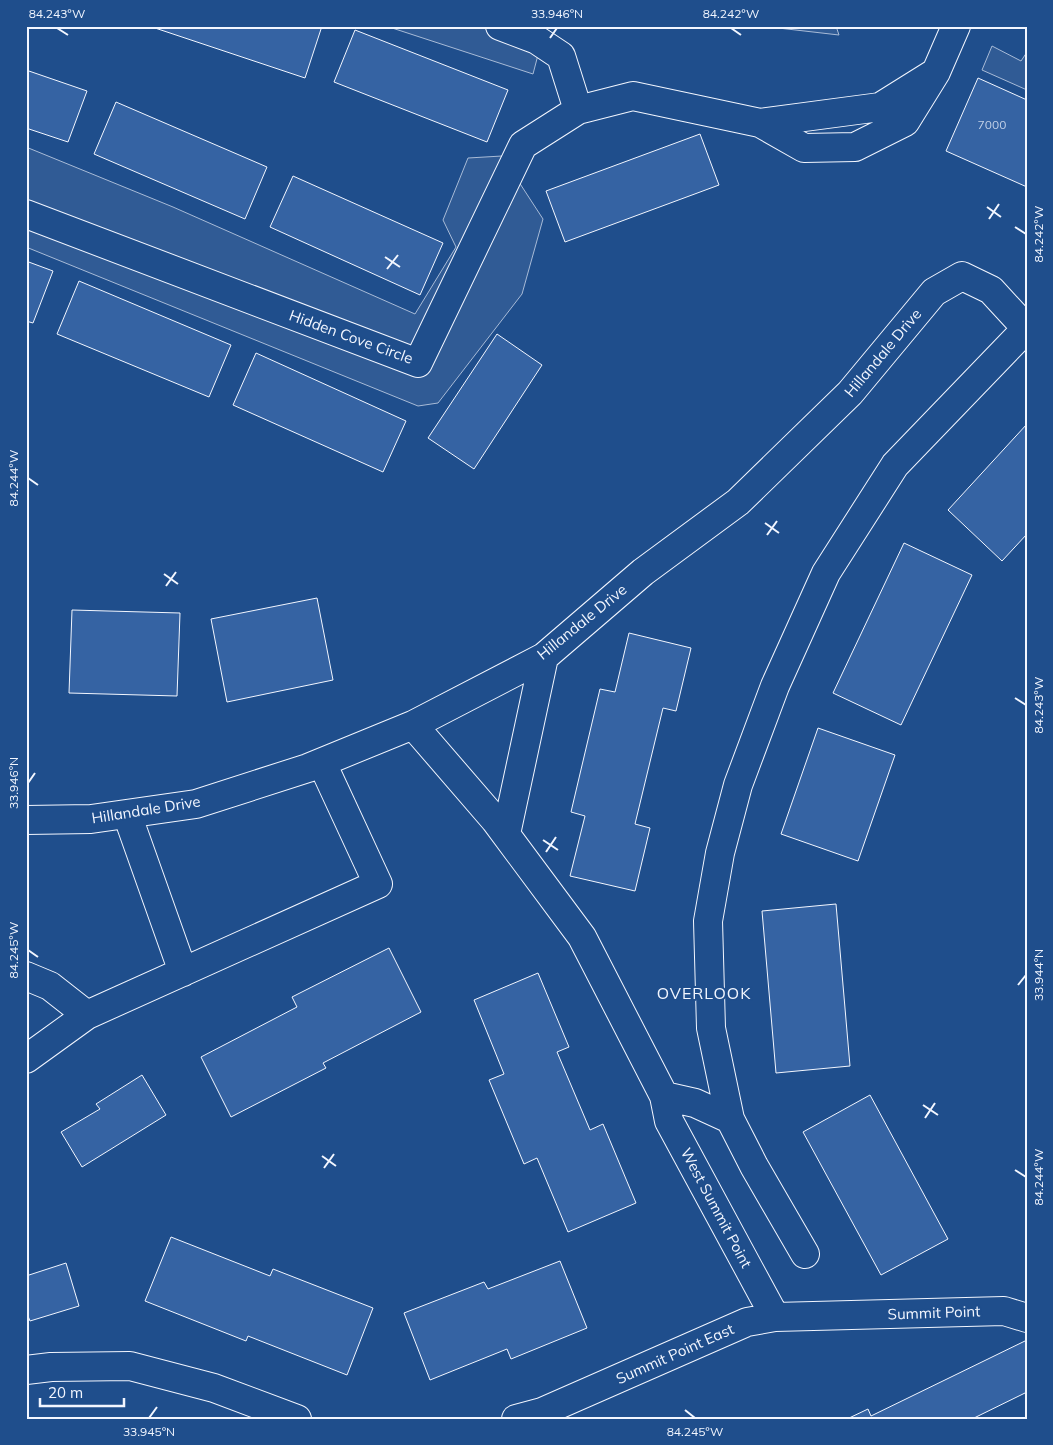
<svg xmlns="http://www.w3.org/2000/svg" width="1053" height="1445" font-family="Mulish,sans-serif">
  <rect width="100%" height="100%" fill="#1f4e8c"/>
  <path fill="#305b95" stroke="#a8bbd7" d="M 386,26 L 540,26 L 545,28 L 533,74 Z
    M 761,26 L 836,26 L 839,35 Z
    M 992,46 L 1021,61 L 1027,52 L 1027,90 L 982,70 Z
    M 26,147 L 173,207 L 415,314 L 456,247 L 443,220 L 468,158 L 502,156 L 543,219 L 522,294 L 438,403 L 418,406 L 26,247 Z"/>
  <path fill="#3563a3" stroke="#f2f6ff" d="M 149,26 L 322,26 L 305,78 Z
    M 355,30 L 508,90 L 487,142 L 334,82 Z
    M 26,70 L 87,91 L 68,142 L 26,128 Z
    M 978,78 L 1027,100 L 1027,187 L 946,151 Z
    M 116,102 L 267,167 L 245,219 L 94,154 Z
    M 700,134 L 719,185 L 565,242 L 546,191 Z
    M 293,176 L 443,243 L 420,295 L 270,227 Z
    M 26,261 L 53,271 L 33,323 L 26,321 Z
    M 79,281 L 231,345 L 209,397 L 57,334 Z
    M 497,334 L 542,365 L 474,469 L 428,438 Z
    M 256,353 L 406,421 L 383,472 L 233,405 Z
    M 1027,424 L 1027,534 L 1002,561 L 948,510 Z
    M 904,543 L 972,575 L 901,725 L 833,693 Z
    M 317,598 L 333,680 L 227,702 L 211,619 Z
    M 72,610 L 180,613 L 177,696 L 69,693 Z
    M 629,633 L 691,648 L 676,711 L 663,708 L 635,824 L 650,828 L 635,891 L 570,876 L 585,816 L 571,812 L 600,689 L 615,692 Z
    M 818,728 L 895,755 L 858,861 L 781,834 Z
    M 836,904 L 850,1066 L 776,1073 L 762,911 Z
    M 389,948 L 421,1012 L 323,1063 L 326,1068 L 231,1117 L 201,1057 L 297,1007 L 292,997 Z
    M 538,973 L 569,1047 L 557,1052 L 590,1130 L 603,1124 L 636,1203 L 568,1232 L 537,1158 L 524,1164 L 489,1080 L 504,1074 L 474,1000 Z
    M 142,1075 L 166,1115 L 82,1167 L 61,1132 L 100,1109 L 96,1104 Z
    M 870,1095 L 948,1239 L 881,1275 L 803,1132 Z
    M 171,1237 L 270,1276 L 273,1269 L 373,1308 L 347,1375 L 248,1336 L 246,1341 L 145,1301 Z
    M 560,1261 L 587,1328 L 511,1359 L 507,1349 L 430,1380 L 404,1313 L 484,1282 L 488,1289 Z
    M 66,1263 L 79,1306 L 30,1321 L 26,1311 L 26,1276 Z
    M 1027,1340 L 1027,1392 L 972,1419 L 847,1419 L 868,1409 L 871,1416 Z"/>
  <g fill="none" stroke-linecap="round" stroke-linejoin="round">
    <defs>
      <path id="minor" d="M 500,26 L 537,40 L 561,56 L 578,110
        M 760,123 L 804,148 L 855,147 L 905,122 L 936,72 L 956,26
        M 26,214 L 418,363 L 523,145 L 578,110 L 633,96 L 760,123 L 880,107 L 936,72
        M 413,725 L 495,820 L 582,937 L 664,1096 L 695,1103 L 730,1119
        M 127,814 L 183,972
        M 26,820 L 91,819 L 196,804 L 308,768 L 413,725 L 544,657 L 643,572 L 738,502 L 850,393 L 934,292 L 962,276 L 991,290 L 1026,328
        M 506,834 L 544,657
        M 26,976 L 50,986 L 87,1015
        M 26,1059 L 87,1015 L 378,884 L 322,763
        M 664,1096 L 669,1121 L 775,1317
        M 805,1254 L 754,1166 L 730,1119 L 711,1028 L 708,921 L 720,853 L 738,785 L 775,686 L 826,573 L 895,465 L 1027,328
        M 26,1370 L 51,1367 L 130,1366 L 214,1388 L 297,1419
        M 516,1419 L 542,1412 L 747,1322 L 775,1317 L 1004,1311 L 1027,1318"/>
    </defs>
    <use href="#minor" stroke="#f2f6ff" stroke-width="30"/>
    <use href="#minor" stroke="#1f4e8c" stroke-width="28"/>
  </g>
  <path fill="none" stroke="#f2f6ff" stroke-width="2" d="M 57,28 L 68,35M 731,28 L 741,35M 550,38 L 557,28M 987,207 L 1001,217M 989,219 L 999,204M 1015,227 L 1026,234M 385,257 L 400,267M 387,269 L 398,255M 28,478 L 38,485M 765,523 L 779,533M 767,535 L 777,521M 164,574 L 178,584M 166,586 L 176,572M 1015,698 L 1026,705M 28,783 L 35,773M 543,840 L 558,850M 546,852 L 556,837M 28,950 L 38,957M 1018,985 L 1026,975M 923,1105 L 938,1115M 925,1118 L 935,1103M 322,1156 L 336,1166M 324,1168 L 334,1154M 1015,1170 L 1026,1177M 685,1410 L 695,1418M 149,1418 L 157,1407"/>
  <g text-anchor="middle" stroke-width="4" stroke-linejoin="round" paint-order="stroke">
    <g font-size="12" fill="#c3d1e8">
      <text x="992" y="129">7000</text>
    </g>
    <g font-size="15" fill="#f2f6ff" stroke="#1f4e8c">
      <text transform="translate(351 337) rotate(20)" y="5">Hidden Cove Circle</text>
      <text transform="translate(883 353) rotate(-50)" y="5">Hillandale Drive</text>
      <text transform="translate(582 622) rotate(-39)" y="5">Hillandale Drive</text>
      <text transform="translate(146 810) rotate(-9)" y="5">Hillandale Drive</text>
      <text transform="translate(716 1208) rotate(62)" y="5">West Summit Point</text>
      <text transform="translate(934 1313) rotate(-2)" y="5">Summit Point</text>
      <text transform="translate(675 1354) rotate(-24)" y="5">Summit Point East</text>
    </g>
    <g font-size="16" letter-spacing="1" fill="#f2f6ff" stroke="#1f4e8c">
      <text x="704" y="999">OVERLOOK</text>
    </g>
  </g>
  <rect width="1053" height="1445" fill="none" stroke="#1f4e8c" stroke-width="55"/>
  <path d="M40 1398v8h84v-8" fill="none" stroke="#f2f6ff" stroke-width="2.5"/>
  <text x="48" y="1398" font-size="15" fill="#f2f6ff" stroke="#1f4e8c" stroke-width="4" paint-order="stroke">20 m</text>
  <rect x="28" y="28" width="998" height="1390" fill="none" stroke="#f2f6ff" stroke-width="2"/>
  <g font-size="12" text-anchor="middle" fill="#f2f6ff">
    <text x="57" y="18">84.243°W</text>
    <text x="557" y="18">33.946°N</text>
    <text x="731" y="18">84.242°W</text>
    <text transform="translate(1039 234) rotate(-90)" y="4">84.242°W</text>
    <text transform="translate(14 478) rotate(-90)" y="4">84.244°W</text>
    <text transform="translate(1039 705) rotate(-90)" y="4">84.243°W</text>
    <text transform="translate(14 783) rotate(-90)" y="4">33.946°N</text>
    <text transform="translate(14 950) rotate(-90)" y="4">84.245°W</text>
    <text transform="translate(1039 975) rotate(-90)" y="4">33.944°N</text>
    <text transform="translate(1039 1177) rotate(-90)" y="4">84.244°W</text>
    <text x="149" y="1436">33.945°N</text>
    <text x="695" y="1436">84.245°W</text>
  </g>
</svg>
